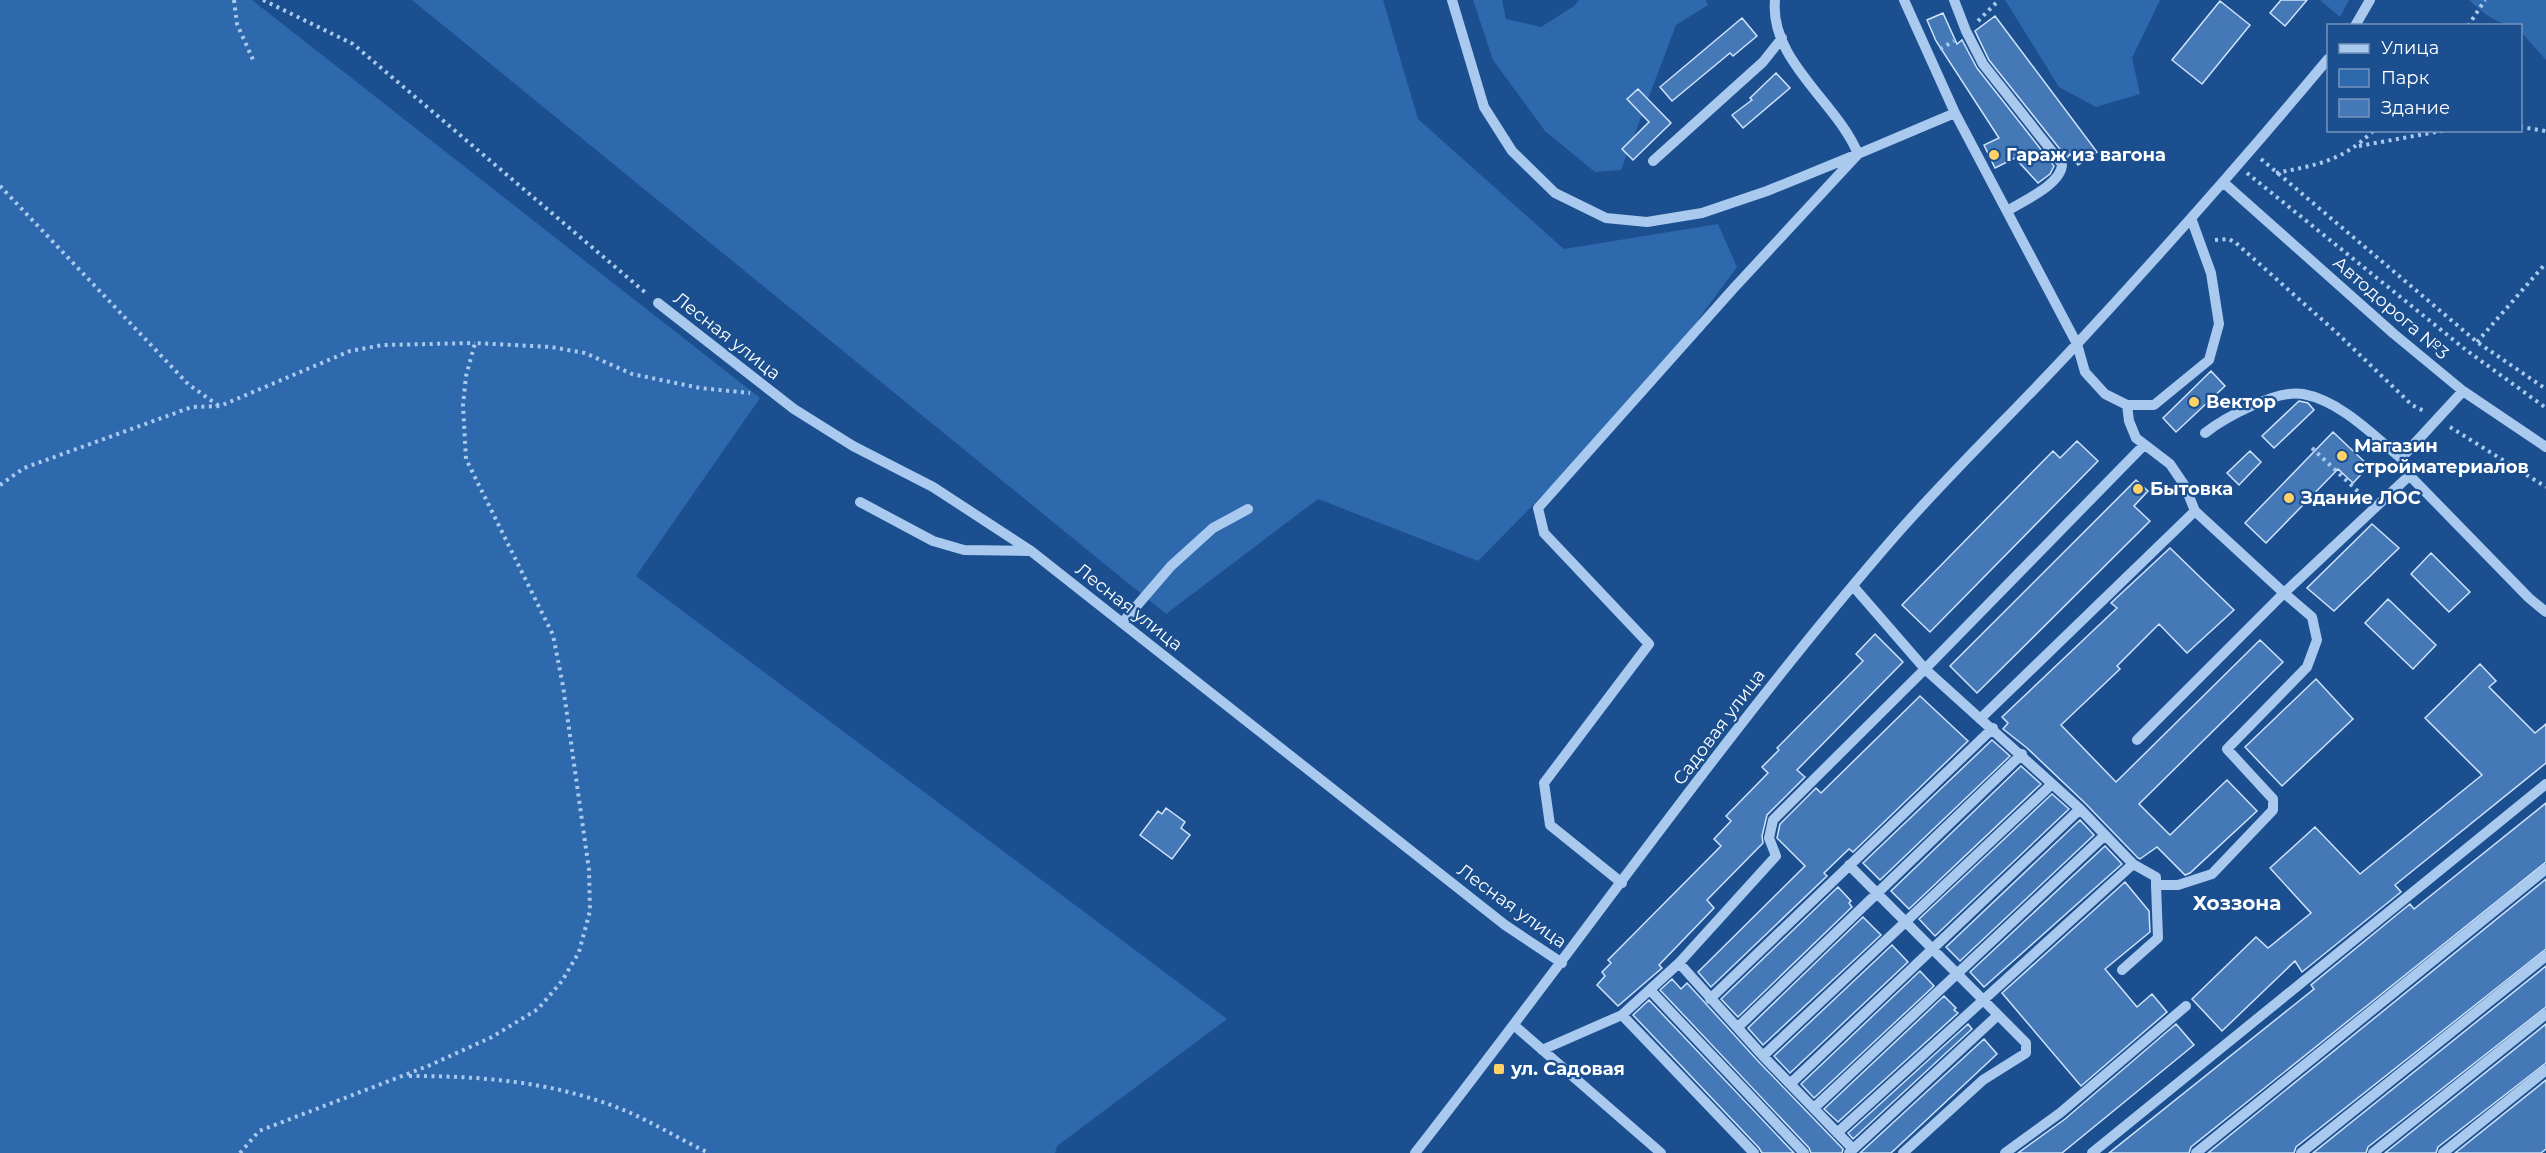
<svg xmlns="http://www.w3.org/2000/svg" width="2546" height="1153" font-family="Montserrat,sans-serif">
  <rect width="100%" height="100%" fill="#1b4f8f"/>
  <path fill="#2e69ad" d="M 0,0 L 252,0 L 760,398 L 636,576 L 1227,1019 L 1057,1146 L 1055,1153 L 0,1153 Z
    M 412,0 L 1383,0 L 1418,119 L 1564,249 L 1718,224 L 1737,267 L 1647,389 L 1478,561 L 1318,499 L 1166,614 Z
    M 1473,0 L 1502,0 L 1506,19 L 1541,27 L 1574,6 L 1579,0 L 1706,0 L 1708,5 L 1676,25 L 1621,170 L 1595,172 L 1545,131 L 1493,60 Z
    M 2005,0 L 2160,0 L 2132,58 L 2140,94 L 2096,107 L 2059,87 Z
    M 2320,0 L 2349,0 L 2340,17 Z
    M 2469,0 L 2546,0 L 2546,60 L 2521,32 L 2520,26 C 2499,26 2484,14 2469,0 Z"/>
  <path fill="#4478b7" stroke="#cfe3fa" stroke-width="1.5" d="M 2281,0 L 2307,0 L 2285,26 L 2270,13 Z
    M 2220,1 L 2250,25 L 2202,84 L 2172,60 Z
    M 1943,13 L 1957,44 L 1962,40 L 1977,68 L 2054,166 L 2050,174 L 2038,183 L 2015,158 L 1995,168 L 1984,145 L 1999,138 L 1936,41 L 1927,20 Z
    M 1995,16 L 2097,152 L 2078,165 L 2070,154 L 2067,158 L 1989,60 L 1975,31 Z
    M 1742,18 L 1757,36 L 1733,56 L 1730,53 L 1672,101 L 1660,87 Z
    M 1776,73 L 1790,88 L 1743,128 L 1732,115 L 1752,100 L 1750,98 Z
    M 1638,89 L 1671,123 L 1633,160 L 1622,149 L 1649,122 L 1627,99 Z
    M 2211,371 L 2225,386 L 2176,432 L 2163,418 Z
    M 2299,401 L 2308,403 L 2314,410 L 2274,448 L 2262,436 Z
    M 2333,432 L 2369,466 L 2353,483 L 2338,469 L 2266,543 L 2245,523 Z
    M 2077,441 L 2098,461 L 1930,632 L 1902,605 L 2053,451 L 2060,458 Z
    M 2250,451 L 2261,462 L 2239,485 L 2227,473 Z
    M 2136,480 L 2148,491 L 2134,506 L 2150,521 L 1977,693 L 1950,666 Z
    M 2372,524 L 2399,548 L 2334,611 L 2307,588 Z
    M 2170,548 L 2234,610 L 2187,653 L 2159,624 L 2117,666 L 2120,669 L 2061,725 L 2116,782 L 2260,640 L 2283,662 L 2139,804 L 2170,835 L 2227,780 L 2257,811 L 2190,873 L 2185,875 L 2157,847 L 2140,859 L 2138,858 L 2085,803 L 2027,748 L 2003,729 L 2008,723 L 2002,717 L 2117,608 L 2111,603 Z
    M 2431,553 L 2470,592 L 2449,612 L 2411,574 Z
    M 2388,599 L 2436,645 L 2413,669 L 2365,623 Z
    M 1875,634 L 1903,662 L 1797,770 L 1805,777 L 1767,815 L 1762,836 L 1763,843 L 1707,900 L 1714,908 L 1659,965 L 1662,968 L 1618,1006 L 1597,985 L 1605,976 L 1602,972 L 1611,963 L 1608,960 L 1721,846 L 1714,839 L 1731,821 L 1726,816 L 1768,773 L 1762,767 L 1779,750 L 1777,748 L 1863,661 L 1856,654 Z
    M 2480,664 L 2496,681 L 2489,687 L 2535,733 L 2546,724 L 2546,763 L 2395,885 L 2401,892 L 2302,972 L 2295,961 L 2222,1031 L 2192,999 L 2256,937 L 2268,948 L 2311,913 L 2270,868 L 2315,827 L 2360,874 L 2482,775 L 2425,718 Z
    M 2316,679 L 2353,719 L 2282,786 L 2245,747 Z
    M 1920,696 L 1968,741 L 1853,852 L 1849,849 L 1824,873 L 1827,876 L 1711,987 L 1698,972 L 1805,866 L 1777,838 L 1780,824 L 1816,788 L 1821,793 Z
    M 1992,740 L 2010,756 L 1880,880 L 1863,863 Z
    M 2021,766 L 2041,784 L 1909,909 L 1891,891 Z
    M 2052,794 L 2069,809 L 1935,936 L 1919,919 Z
    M 2546,803 L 2546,862 L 2191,1147 L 2189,1153 L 2109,1153 L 2314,989 L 2311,985 L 2410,904 L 2414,909 Z
    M 1166,808 L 1185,822 L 1181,828 L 1190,835 L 1172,859 L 1140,835 L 1158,811 L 1162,814 Z
    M 2080,820 L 2094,835 L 1960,961 L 1946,947 Z
    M 2105,846 L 2122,864 L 1984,987 L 1970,972 Z
    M 2546,879 L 2546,949 L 2296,1147 L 2294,1153 L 2208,1153 Z
    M 2125,882 L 2149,911 L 2150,932 L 2105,969 L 2137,1007 L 2152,994 L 2167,1012 L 2081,1086 L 2002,993 Z
    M 1838,887 L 1851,901 L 1849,903 L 1852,907 L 1738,1017 L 1721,999 Z
    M 1863,917 L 1881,935 L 1763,1045 L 1748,1028 Z
    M 1892,945 L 1908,962 L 1790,1073 L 1774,1056 Z
    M 2546,966 L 2546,1007 L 2368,1147 L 2366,1153 L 2313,1153 Z
    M 1920,971 L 1934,986 L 1814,1098 L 1801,1084 Z
    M 1672,979 L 1681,989 L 1687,983 L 1758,1061 L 1843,1149 L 1842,1153 L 1811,1153 L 1809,1148 L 1660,990 Z
    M 1944,996 L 1956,1008 L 1954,1010 L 1958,1013 L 1838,1122 L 1824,1109 Z
    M 1649,1000 L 1794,1153 L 1762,1153 L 1759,1148 L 1633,1015 Z
    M 1968,1024 L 1972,1029 L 1853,1139 L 1848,1133 Z
    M 2176,1024 L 2194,1045 L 2062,1153 L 2018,1153 L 2065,1119 Z
    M 2546,1024 L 2546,1063 L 2438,1147 L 2436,1153 L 2385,1153 Z
    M 1984,1039 L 1997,1054 L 1891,1153 L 1860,1153 Z
    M 2546,1080 L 2546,1149 L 2541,1153 L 2455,1153 Z"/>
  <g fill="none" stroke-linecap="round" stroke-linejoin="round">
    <path stroke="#a9c9ee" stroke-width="4" stroke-dasharray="3 4.5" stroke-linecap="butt" d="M 234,0 L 237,24 L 254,62
      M 263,0 L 353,44 L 647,294
      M 1978,21 L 1999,0
      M 2468,26 L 2485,0
      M 1940,49 L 1954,41
      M 2520,127 L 2546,131
      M 2359,146 L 2447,130
      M 2261,159 L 2477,342 L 2546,389
      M 2247,173 L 2466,350 L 2546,408
      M 2276,173 C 2317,165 2343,161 2374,130
      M 0,186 L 188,384 L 219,406
      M 2215,240 L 2229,239 L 2236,243 L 2337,333 L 2412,405 L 2426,412
      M 2477,342 L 2546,263
      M 2450,427 L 2546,487
      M 2312,448 L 2366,499
      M 0,485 L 24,468 L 192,407 L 220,406 L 350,351 L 383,345 L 475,343
      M 409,1076 C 484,1076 557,1082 626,1111 C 654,1123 681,1140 709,1153
      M 240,1153 L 259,1131 L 428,1066 L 492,1037 L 538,1009 L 562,981 L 579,952 L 590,911 L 589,870 L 563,686 L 553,635 L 466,459 L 463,405 L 466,376 L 475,343 L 551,347 L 585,353 L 632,374 L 700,388 L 750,393"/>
    <path stroke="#a9c9ee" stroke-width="10" d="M 1452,0 L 1484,107 L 1512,151 L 1555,193 L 1606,218 L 1647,222 L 1702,213 L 1767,191 L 1858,154 C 1838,103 1769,60 1775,0
      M 1904,0 L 1955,113 L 2077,344 L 2085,372 L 2105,394 L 2127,405 L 2154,405 L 2209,360 L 2219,324 L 2211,273 L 2191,218
      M 1954,0 L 1966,31 L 1983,64 L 2062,164 C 2062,184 2023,201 2007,211
      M 2355,26 L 2370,0
      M 1653,161 L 1763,62 L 1782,38
      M 2223,182 L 2394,334 L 2463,391 L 2546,447
      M 658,303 L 794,409 L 853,446 L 933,487 L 1031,551 L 1505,925 L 1562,963
      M 2463,391 L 2404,455 L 2402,465 L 2412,478 L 2529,598 L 2546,612
      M 2127,405 L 2129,421 L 2136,438 L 2170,464 L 2185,486 L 2195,511 L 2284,593 L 2137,740
      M 2205,433 C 2224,418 2277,389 2303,394 C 2341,401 2374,436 2403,460
      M 860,502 L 933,541 L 964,550 L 1031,551
      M 1853,586 L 1925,669 L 2080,809 L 2133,864 L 2156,877 L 2156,885 L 2178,885 L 2212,874 L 2273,810 L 2273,799 L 2227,749 L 2307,667 L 2317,640 L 2312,617 L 2284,593 L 2410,475
      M 1122,623 L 1171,566 L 1213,528 L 1248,509
      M 1980,719 L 2195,511
      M 1849,865 L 2026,1043 L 2026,1053 L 1983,1080 L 1903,1153
      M 1622,883 L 1550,825 L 1544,783 L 1649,644 L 1544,533 L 1538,508 L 1733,289 L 1858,154 L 1955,113
      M 1679,963 L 1763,1056 L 1853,1149
      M 2122,970 L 2158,938 L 2156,885
      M 1650,990 L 1804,1153
      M 1710,999 L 1993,728
      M 1622,1015 L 1754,1153
      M 1515,1026 L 1661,1153
      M 1738,1027 L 2022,754
      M 1542,1050 L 1622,1015 L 1679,963 L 1776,856 L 1769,838 L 1773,820 L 1925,669 L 2144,445
      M 1763,1056 L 2052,784
      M 1790,1084 L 2080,809
      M 1814,1108 L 2105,835
      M 1837,1133 L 2133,864
      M 1415,1153 C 1576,948 1724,733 1895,536 C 1953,470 2017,409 2077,344 C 2163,251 2247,156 2328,59
      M 1849,1153 L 1998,1015
      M 2005,1153 L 2060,1113 L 2186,1006
      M 2092,1153 L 2546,784
      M 2196,1153 L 2546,869
      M 2301,1153 L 2546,956
      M 2373,1153 L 2546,1014
      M 2443,1153 L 2546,1070"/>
  </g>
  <g fill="#ffd166" stroke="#1b4f8f" stroke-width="2">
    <circle cx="1994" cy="155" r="6"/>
    <circle cx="2194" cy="402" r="6"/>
    <circle cx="2342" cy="456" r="6"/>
    <circle cx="2138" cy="489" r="6"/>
    <circle cx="2289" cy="498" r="6"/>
    <rect x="1493" y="1063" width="12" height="12" rx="3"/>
  </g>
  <g text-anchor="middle" stroke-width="4.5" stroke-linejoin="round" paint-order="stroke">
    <g font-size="18" font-weight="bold" fill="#fff" stroke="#1b4f8f" text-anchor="start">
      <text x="2006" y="161">Гараж из вагона</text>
      <text x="2206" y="408">Вектор</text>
      <text x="2354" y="452">Магазин<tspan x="2354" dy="21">стройматериалов</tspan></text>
      <text x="2150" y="495">Бытовка</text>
      <text x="2301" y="504">Здание ЛОС</text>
      <text x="1511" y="1075">ул. Садовая</text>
    </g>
    <g font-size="18" fill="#fff" stroke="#1b4f8f">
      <text transform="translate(2391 308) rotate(41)" y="6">Автодорога №3</text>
      <text transform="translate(727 336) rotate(38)" y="6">Лесная улица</text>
      <text transform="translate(1129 607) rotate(38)" y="6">Лесная улица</text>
      <text transform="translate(1719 727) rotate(-53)" y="6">Садовая улица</text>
      <text transform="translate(1512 906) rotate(36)" y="6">Лесная улица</text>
    </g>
    <g font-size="20" font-weight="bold" fill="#fff" stroke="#1b4f8f">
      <text x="2237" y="910">Хоззона</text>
    </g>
  </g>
  <rect x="2327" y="24" width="195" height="108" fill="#1b4f8f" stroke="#7695bc" stroke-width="1.5"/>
  <rect x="2339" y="44" width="30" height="9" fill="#a9c9ee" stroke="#7695bc" stroke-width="1.5"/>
  <text x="2381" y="54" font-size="18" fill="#ffffff">Улица</text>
  <rect x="2339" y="69" width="30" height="18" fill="#2e69ad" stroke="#7695bc" stroke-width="1.5"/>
  <text x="2381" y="84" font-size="18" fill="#ffffff">Парк</text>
  <rect x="2339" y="99" width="30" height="18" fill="#4478b7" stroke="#7695bc" stroke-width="1.5"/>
  <text x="2381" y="114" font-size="18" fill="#ffffff">Здание</text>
</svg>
